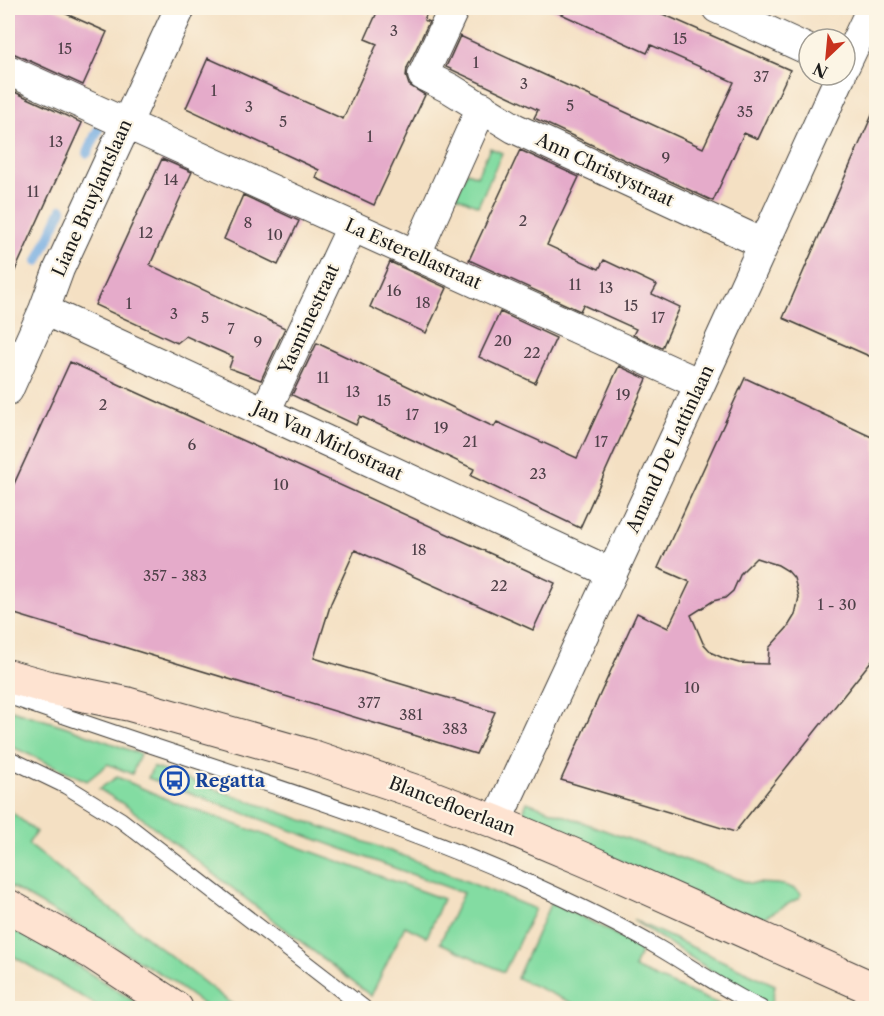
<svg xmlns="http://www.w3.org/2000/svg" width="884" height="1016" font-family="'Libre Caslon Text',serif">
  <rect width="100%" height="100%" fill="#fcf5e5"/>
  <filter id="ink" filterUnits="userSpaceOnUse"><feTurbulence type="fractalNoise" baseFrequency=".0167" numOctaves="2"/><feDisplacementMap in="SourceGraphic" scale="12" xChannelSelector="R" yChannelSelector="G"/><feConvolveMatrix kernelMatrix="1 2 1 2 8 2 1 2 1" color-interpolation-filters="sRGB"/></filter>
  <filter id="wash" filterUnits="userSpaceOnUse"><feTurbulence type="fractalNoise" baseFrequency=".008" numOctaves="4" result="noise"/><feDisplacementMap in="SourceGraphic" scale="24" xChannelSelector="R" yChannelSelector="G"/><feGaussianBlur stdDeviation="1.35" result="paint"/><feColorMatrix in="noise" values="0 0 0 0 0 0 0 0 0 0 0 0 0 0 0 0 0 1.4 0 .05"/><feComposite in="paint" operator="in"/></filter>
  <g filter="url(#wash)">
    <rect width="100%" height="100%" fill="#f4e0c3"/>
    <path fill="#83dca2" stroke="#507c5f" stroke-width="1.5" d="M 490,148 L 502,153 L 478,206 L 456,196 L 467,172 L 477,176 Z
      M 8,709 L 64,726 L 140,754 L 132,774 L 108,764 L 87,781 L 8,745 Z
      M 153,767 L 404,856 L 535,909 L 504,972 L 440,943 L 463,893 L 148,778 Z
      M 117,777 L 171,801 L 443,899 L 427,937 L 405,926 L 371,996 L 128,807 L 99,789 Z
      M 527,802 L 749,883 C 765,884 788,881 801,894 L 799,898 L 763,918 L 754,920 L 526,819 L 523,813 Z
      M 8,809 L 36,832 L 28,844 L 237,1008 L 208,1008 L 161,974 L 8,885 Z
      M 551,902 L 606,929 L 641,950 L 634,968 L 728,1008 L 583,1008 L 517,978 Z
      M 633,920 L 775,985 L 771,1008 L 769,1008 Z
      M 8,927 L 67,959 L 145,1008 L 101,1008 L 8,953 Z"/>
    <g fill="none" stroke-linecap="round" stroke-linejoin="round">
      <path stroke="#72abe2" stroke-width="10" d="M 87,153 L 98,130
        M 38,261 L 62,209"/>
    </g>
    <g id="blocks">
      <path fill="#e5abca" fill-rule="evenodd" d="M 8,8 L 53,8 L 107,32 L 83,85 L 15,54 L 8,53 Z
        M 379,8 L 429,8 L 424,20 L 429,22 L 407,68 L 406,76 L 409,85 L 425,95 L 374,205 L 316,178 L 319,170 L 186,108 L 208,58 L 343,119 L 377,44 L 365,39 Z
        M 548,8 L 649,8 L 790,70 L 758,139 L 744,133 L 713,201 L 534,118 L 538,110 L 446,67 L 460,36 L 703,148 L 734,82 L 651,45 L 647,53 Z
        M 8,89 L 82,123 L 8,286 Z
        M 876,106 L 876,359 L 783,318 Z
        M 520,150 L 579,177 L 547,245 L 599,269 L 604,260 L 657,285 L 652,294 L 680,307 L 662,348 L 633,335 L 636,329 L 583,305 L 580,311 L 469,260 Z
        M 162,159 L 192,172 L 150,265 L 285,328 L 261,380 L 229,368 L 233,357 L 208,346 L 186,336 L 177,343 L 95,305 Z
        M 243,195 L 299,221 L 278,265 L 224,239 Z
        M 390,262 L 447,288 L 426,333 L 370,307 Z
        M 500,312 L 556,338 L 535,383 L 479,357 Z
        M 317,343 L 494,427 L 497,422 L 577,458 L 619,366 L 647,379 L 580,528 L 471,476 L 474,469 L 417,442 L 360,416 L 356,425 L 292,395 Z
        M 70,362 L 555,583 L 533,630 L 355,550 L 331,603 L 314,658 L 495,712 L 476,754 L 8,612 L 8,497 Z
        M 745,378 L 876,439 L 876,655 L 735,832 L 561,780 L 637,613 L 668,628 L 690,582 L 658,568 ZM 756,558 L 778,565 L 788,571 L 794,578 L 799,597 L 795,615 L 787,628 L 769,648 L 768,664 L 739,663 L 725,659 L 712,653 L 703,643 L 691,615 L 713,601 L 725,598 L 733,591 L 741,573 Z"/>
    </g>
  </g>
  <g filter="url(#ink)">
    <use href="#blocks" fill-opacity="0" stroke="#3c3935" stroke-width="1.5"/>
    <g fill="none" stroke-linecap="round" stroke-linejoin="round">
      <defs>
        <path id="lane" d="M 8,696 C 178,758 355,806 521,879 C 568,900 615,922 659,948 C 693,968 726,991 761,1008
          M 8,758 L 66,786 L 121,820 L 364,1008"/>
        <path id="street" d="M 454,8 L 423,75 L 451,89 L 514,128 L 764,244
          M 717,8 L 809,50
          M 845,65 L 872,8
          M 8,70 L 700,384
          M 415,256 L 482,107
          M 44,310 L 612,573
          M 8,390 L 44,310 L 59,269 L 180,8
          M 265,412 L 352,227
          M 496,822 L 700,384 L 841,75"/>
        <path id="secondary" d="M 8,676 L 51,688 L 128,704 L 311,756 L 426,795 L 496,822 L 588,861 L 876,990
          M 8,906 L 91,952 L 176,1008"/>
      </defs>
      <use href="#lane" stroke="#3c3935" stroke-width="17"/>
      <use href="#street" stroke="#3c3935" stroke-width="32"/>
      <use href="#secondary" stroke="#3c3935" stroke-width="35"/>
      <use href="#lane" stroke="#fff" stroke-width="15"/>
      <use href="#street" stroke="#fff" stroke-width="30"/>
      <use href="#secondary" stroke="#fee3d1" stroke-width="33"/>
    </g>
  </g>
  <defs>
    <symbol id="bus-ring" viewBox="-11 -11 22 22"><circle r="9.5" fill="#fcf5e5" stroke="#1a4fb4" stroke-width="1.5"/><path d="M-5-6H5V4H4V6H2V4H-2V6H-4V4H-5ZM-3.5-4V0h7V-4ZM-3.5 1.2v1.5H-2V1.2ZM2 1.2v1.5H3.5V1.2Z" fill="#1a4fb4"/></symbol>
  </defs>
  <g fill-rule="evenodd">
    <use href="#bus-ring" x="158" y="764" width="33" height="33"/>
  </g>
  <g text-anchor="middle" stroke-width="4.5" stroke-linejoin="round" paint-order="stroke">
    <g font-size="15" fill="#4e4048">
      <text x="394" y="36">3</text>
      <text x="680" y="44">15</text>
      <text x="65" y="54">15</text>
      <text x="476" y="68">1</text>
      <text x="761" y="82">37</text>
      <text x="524" y="89">3</text>
      <text x="214" y="96">1</text>
      <text x="570" y="111">5</text>
      <text x="249" y="112">3</text>
      <text x="745" y="117">35</text>
      <text x="283" y="127">5</text>
      <text x="370" y="142">1</text>
      <text x="56" y="147">13</text>
      <text x="666" y="163">9</text>
      <text x="171" y="185">14</text>
      <text x="33" y="197">11</text>
      <text x="523" y="226">2</text>
      <text x="248" y="228">8</text>
      <text x="146" y="238">12</text>
      <text x="275" y="240">10</text>
      <text x="575" y="290">11</text>
      <text x="606" y="293">13</text>
      <text x="394" y="296">16</text>
      <text x="423" y="308">18</text>
      <text x="129" y="309">1</text>
      <text x="631" y="311">15</text>
      <text x="174" y="319">3</text>
      <text x="205" y="323">5</text>
      <text x="658" y="323">17</text>
      <text x="231" y="334">7</text>
      <text x="503" y="346">20</text>
      <text x="258" y="347">9</text>
      <text x="532" y="358">22</text>
      <text x="323" y="383">11</text>
      <text x="353" y="397">13</text>
      <text x="623" y="400">19</text>
      <text x="384" y="406">15</text>
      <text x="103" y="410">2</text>
      <text x="412" y="420">17</text>
      <text x="441" y="433">19</text>
      <text x="470" y="447">21</text>
      <text x="601" y="447">17</text>
      <text x="192" y="450">6</text>
      <text x="538" y="479">23</text>
      <text x="281" y="490">10</text>
      <text x="419" y="555">18</text>
      <text x="175" y="581">357 - 383</text>
      <text x="499" y="591">22</text>
      <text x="837" y="610">1 - 30</text>
      <text x="692" y="693">10</text>
      <text x="369" y="708">377</text>
      <text x="411" y="720">381</text>
      <text x="455" y="734">383</text>
    </g>
    <g font-size="18" fill="#1c1c1c" stroke="#fcf5e5">
      <text transform="translate(605 170) rotate(25)" y="6">Ann Christystraat</text>
      <text transform="translate(92 198) rotate(-66)" y="6">Liane Bruylantslaan</text>
      <text transform="translate(413 254) rotate(24)" y="6">La Esterellastraat</text>
      <text transform="translate(309 319) rotate(-65)" y="6">Yasminestraat</text>
      <text transform="translate(328 441) rotate(25)" y="6">Jan Van Mirlostraat</text>
      <text transform="translate(670 449) rotate(-65)" y="6">Amand De Lattinlaan</text>
      <text transform="translate(452 806) rotate(21)" y="6">Blancefloerlaan</text>
    </g>
    <g font-size="18" font-weight="bold" fill="#164399" stroke="#fcf5e5" text-anchor="start">
      <text x="195" y="787">Regatta</text>
    </g>
  </g>
  <rect width="884" height="1016" fill="none" stroke="#fcf5e5" stroke-width="30"/>
  <g transform="translate(827 57) rotate(206)"><circle r="28" fill="#fcf5e5" stroke="#a29e95" stroke-width="1.5"/>
  <path d="M0-4.5L10 22L0 15L-10 22Z" fill="#c8321e"/>
  <text y="-9" font-size="16" font-weight="bold" text-anchor="middle" fill="#1c1c1c">N</text>
  </g>
</svg>
